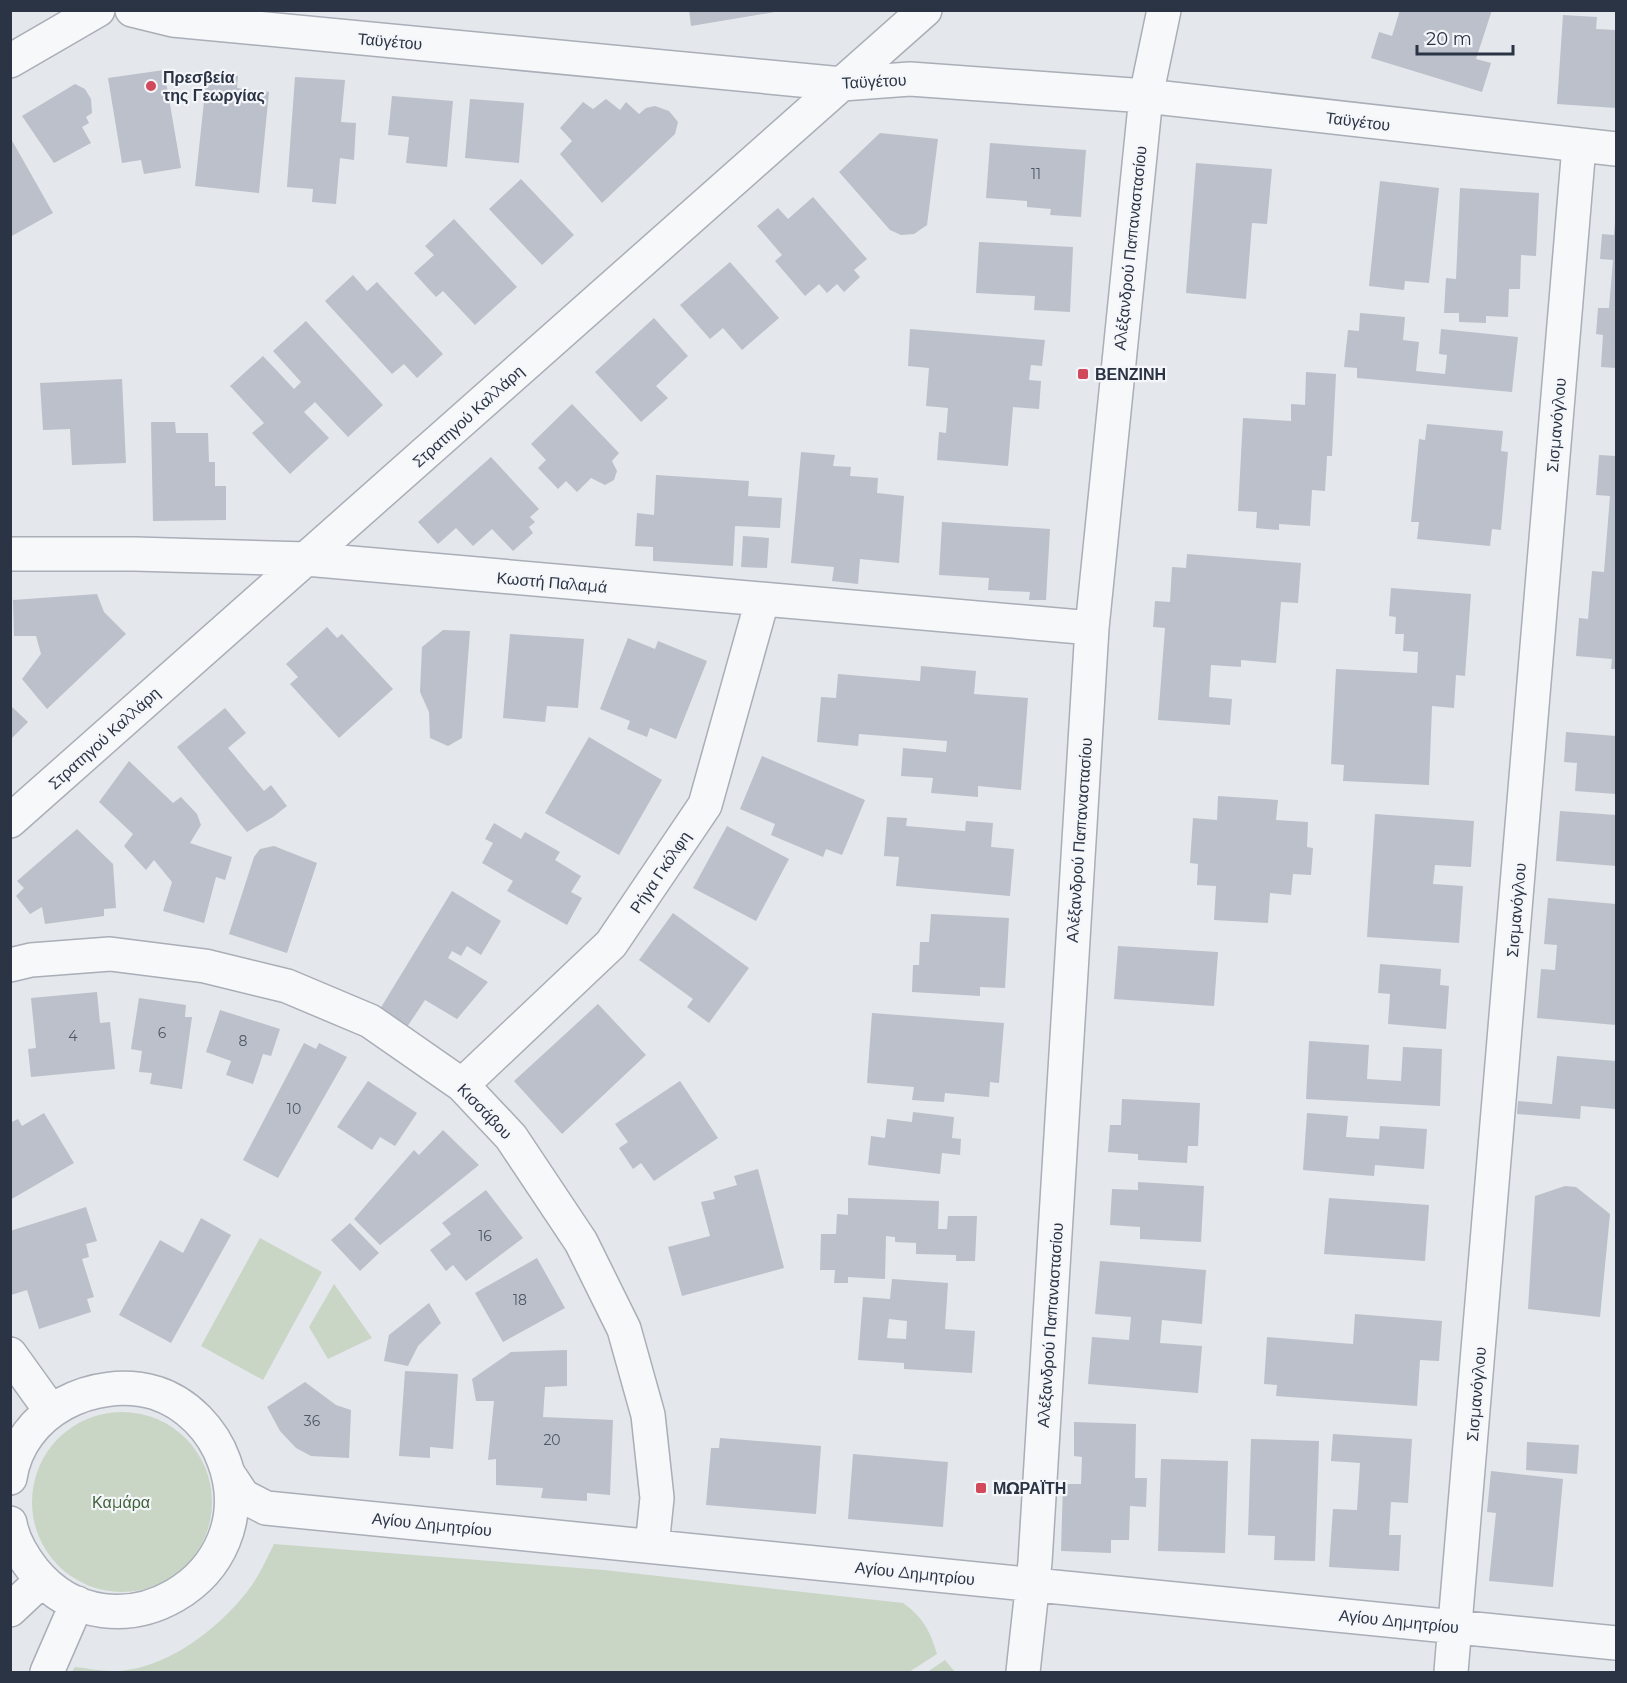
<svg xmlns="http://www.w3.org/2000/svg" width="1627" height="1683" font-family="Montserrat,sans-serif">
  <rect width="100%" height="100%" fill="#e4e7ec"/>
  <path fill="#c9d6c5" d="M 260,1238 L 322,1272 L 263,1380 L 201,1346 Z
    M 334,1284 L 372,1338 L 328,1359 L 309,1327 Z
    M32 1502a90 90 0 1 1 180 0a90 90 0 1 1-180 0Z
    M 274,1544 L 604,1570 L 903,1603 C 923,1617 930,1631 937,1654 L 909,1672 L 72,1672 L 75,1667 C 87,1668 99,1671 112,1671 C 165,1672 223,1626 252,1585 C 261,1572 267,1558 274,1544 Z
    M 945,1660 L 955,1672 L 927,1672 Z"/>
  <path fill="#bbc0ca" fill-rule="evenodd" d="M 689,10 L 775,10 L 775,12 L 691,26 Z
    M 1400,10 L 1492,10 L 1476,59 L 1491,63 L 1482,92 L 1371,58 L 1379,32 L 1392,36 Z
    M 1563,15 L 1597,17 L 1596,29 L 1616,30 L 1616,108 L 1557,104 Z
    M 164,70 L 181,168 L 144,174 L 141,160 L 122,163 L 108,78 Z
    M 207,73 L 238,76 L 237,88 L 269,92 L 259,193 L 195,186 Z
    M 295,77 L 345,80 L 341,122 L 356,123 L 354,160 L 340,158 L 336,204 L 312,202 L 313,189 L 287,187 Z
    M 75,84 L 85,89 L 91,99 L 92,113 L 86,117 L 89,123 L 82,127 L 91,143 L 54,163 L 22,116 Z
    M 392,96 L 453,101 L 447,167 L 406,163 L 409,137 L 388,135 Z
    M 470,99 L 524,103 L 519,163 L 465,158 Z
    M 606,99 L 620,110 L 626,102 L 639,114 L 646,108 L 655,106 L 669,111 L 678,122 L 675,134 L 602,203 L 560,154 L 572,141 L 560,128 L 583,102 L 593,109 Z
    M 880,133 L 938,139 L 927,225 L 914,234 L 901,235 L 890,230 L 839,172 Z
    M 10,137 L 53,213 L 10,237 Z
    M 990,143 L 1086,150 L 1081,217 L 1050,215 L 1051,209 L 1027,207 L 1027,201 L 986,198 Z
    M 1196,163 L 1272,169 L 1267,224 L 1252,223 L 1246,299 L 1186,293 Z
    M 521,179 L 574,235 L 542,265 L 489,209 Z
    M 1380,181 L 1439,188 L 1429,283 L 1405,281 L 1404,290 L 1369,286 Z
    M 1460,188 L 1539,193 L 1536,256 L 1521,255 L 1520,289 L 1509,289 L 1508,317 L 1486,316 L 1486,323 L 1459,322 L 1459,313 L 1444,313 L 1446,278 L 1456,279 Z
    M 813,197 L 867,259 L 854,270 L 860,277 L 844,292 L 837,284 L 827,293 L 819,284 L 805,296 L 775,261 L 782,255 L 757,226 L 778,208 L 788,219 Z
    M 454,219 L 517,287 L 475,325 L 443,291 L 436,297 L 414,273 L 434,255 L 425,246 Z
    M 1615,223 L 1616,223 L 1616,368 L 1601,367 L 1603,335 L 1596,334 L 1598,308 L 1609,308 L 1613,260 L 1600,259 L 1602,234 L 1614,235 Z
    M 979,242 L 1073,247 L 1070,312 L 1034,310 L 1035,296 L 976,293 Z
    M 730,262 L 779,318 L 742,350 L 723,328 L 710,339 L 680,305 Z
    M 353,275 L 367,291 L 377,282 L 443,354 L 417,378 L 404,364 L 392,374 L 325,301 Z
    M 1360,313 L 1405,317 L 1403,340 L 1419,342 L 1416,371 L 1445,374 L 1447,355 L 1439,354 L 1441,329 L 1518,337 L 1512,392 L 1357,378 L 1357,368 L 1344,367 L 1348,330 L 1359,331 Z
    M 654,318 L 688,356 L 656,386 L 668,398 L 641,422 L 595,372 Z
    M 306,321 L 383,405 L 348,437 L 315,402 L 304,412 L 329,438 L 290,474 L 252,433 L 264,423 L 230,386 L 263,356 L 294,389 L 301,382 L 273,351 Z
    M 910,329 L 1045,340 L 1042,366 L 1031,365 L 1029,380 L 1041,381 L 1039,409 L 1013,407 L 1008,466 L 937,460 L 939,432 L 946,433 L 948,408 L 926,406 L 929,368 L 908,366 Z
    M 1306,372 L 1336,374 L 1332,456 L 1327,456 L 1325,491 L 1312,490 L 1310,526 L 1279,524 L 1279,530 L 1256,528 L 1257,512 L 1238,511 L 1243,418 L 1291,421 L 1291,404 L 1305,405 Z
    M 122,379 L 126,463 L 72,465 L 70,429 L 43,430 L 40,383 Z
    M 572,404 L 619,453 L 612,461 L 617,471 L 614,480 L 605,485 L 591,478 L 577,492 L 566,481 L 558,489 L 538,468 L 546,460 L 531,444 Z
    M 151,422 L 175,422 L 176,433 L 208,433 L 209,462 L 215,462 L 215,486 L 226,486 L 226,520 L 153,521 Z
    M 1427,424 L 1503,431 L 1501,451 L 1508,452 L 1501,530 L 1492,529 L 1490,546 L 1417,539 L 1419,522 L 1411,522 L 1419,439 L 1425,440 Z
    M 801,452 L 835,455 L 833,466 L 851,467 L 850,476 L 878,478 L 877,493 L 904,496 L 899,563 L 860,559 L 858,584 L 832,581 L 834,567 L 791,563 Z
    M 1599,455 L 1616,456 L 1616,669 L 1611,669 L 1612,659 L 1576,656 L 1579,618 L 1588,619 L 1592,571 L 1604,572 L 1610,496 L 1596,495 Z
    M 491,457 L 539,509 L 530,517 L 535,522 L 529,527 L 533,533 L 513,551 L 492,529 L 473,546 L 456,528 L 438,544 L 418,522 Z
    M 656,475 L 749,481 L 748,496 L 782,498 L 780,528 L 735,526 L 733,566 L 653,561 L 653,547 L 635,546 L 637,513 L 654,515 Z
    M 942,522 L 1050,529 L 1046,600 L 1029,600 L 1030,592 L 988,590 L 989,578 L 939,575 Z
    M 743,536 L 769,538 L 767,568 L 741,567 Z
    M 1187,554 L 1301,563 L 1298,603 L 1281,602 L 1276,663 L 1241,660 L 1241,667 L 1211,665 L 1209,697 L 1232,699 L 1230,725 L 1158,720 L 1165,628 L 1153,627 L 1155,601 L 1170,602 L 1172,567 L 1186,568 Z
    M 1391,588 L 1471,594 L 1465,676 L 1456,675 L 1454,708 L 1432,706 L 1429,785 L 1343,781 L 1344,765 L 1331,764 L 1336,669 L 1417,673 L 1418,652 L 1403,651 L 1404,634 L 1395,634 L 1396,617 L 1389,616 Z
    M 97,594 L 104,612 L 126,634 L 47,709 L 22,679 L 41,654 L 36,636 L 14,636 L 13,600 Z
    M 327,627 L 337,638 L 342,634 L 393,689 L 339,738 L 290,684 L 298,677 L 286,664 Z
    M 443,630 L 470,631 L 462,738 L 448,746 L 430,738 L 429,712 L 420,692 L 422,647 Z
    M 510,634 L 584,639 L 578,708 L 547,706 L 545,722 L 503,718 Z
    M 628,638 L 655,649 L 658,641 L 707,661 L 676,739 L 650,728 L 647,737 L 627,729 L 630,721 L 600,709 Z
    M 921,666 L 976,671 L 974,694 L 1028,698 L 1021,790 L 978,786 L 978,797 L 931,793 L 933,778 L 901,776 L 903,748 L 946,752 L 947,741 L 859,734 L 858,746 L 817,742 L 821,697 L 836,698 L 838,674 L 920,681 Z
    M 10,705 L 28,722 L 10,740 Z
    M 225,708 L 246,733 L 228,748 L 264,791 L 271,785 L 287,806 L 273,817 L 247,832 L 177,747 Z
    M 1566,732 L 1616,736 L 1616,794 L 1575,791 L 1577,763 L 1564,762 Z
    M 589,737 L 662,780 L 619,855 L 545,813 Z
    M 762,756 L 865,800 L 842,855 L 826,849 L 823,857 L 771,835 L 775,824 L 740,809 Z
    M 129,761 L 173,803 L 181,797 L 197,814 L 201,825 L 190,843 L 232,857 L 225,880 L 216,877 L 204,923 L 163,911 L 172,882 L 154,860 L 146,870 L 124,846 L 133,834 L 99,802 Z
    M 1218,796 L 1278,800 L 1276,820 L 1308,822 L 1307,847 L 1313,848 L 1311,875 L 1293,874 L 1291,895 L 1270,893 L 1268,923 L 1214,920 L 1216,886 L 1197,885 L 1198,864 L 1190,863 L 1193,818 L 1217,820 Z
    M 1560,811 L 1616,815 L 1616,866 L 1556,861 Z
    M 1375,814 L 1474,821 L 1471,867 L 1435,865 L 1433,884 L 1463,886 L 1459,943 L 1367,937 Z
    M 887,817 L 907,818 L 906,826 L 965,831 L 966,821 L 993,823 L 991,847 L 1014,849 L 1010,896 L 896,886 L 899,857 L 884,856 Z
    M 494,823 L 521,839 L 525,832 L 560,852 L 555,860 L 581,876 L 571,892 L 582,898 L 567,925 L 507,891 L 513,881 L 482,863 L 493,843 L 485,839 Z
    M 727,826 L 789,859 L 756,921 L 693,888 Z
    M 77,829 L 113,864 L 116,908 L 104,909 L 104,916 L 45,924 L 42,907 L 30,914 L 16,896 L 24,888 L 17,881 Z
    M 274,846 L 317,863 L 287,953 L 229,934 L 254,857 L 260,849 Z
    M 452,891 L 501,921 L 481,955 L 467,946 L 461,956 L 452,951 L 448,958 L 488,982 L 457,1019 L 425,1000 L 407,1027 L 380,1009 Z
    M 1548,898 L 1616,904 L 1616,1025 L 1537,1018 L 1541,969 L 1555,970 L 1557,945 L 1544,944 Z
    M 673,913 L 749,968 L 709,1023 L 687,1007 L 693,999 L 639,960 Z
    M 931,914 L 1009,918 L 1005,988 L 980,987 L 980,996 L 912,992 L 913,965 L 919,965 L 920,942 L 929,942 Z
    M 1118,946 L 1218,952 L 1214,1006 L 1114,999 Z
    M 1380,964 L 1441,969 L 1440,985 L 1449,986 L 1446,1029 L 1388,1024 L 1390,994 L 1378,993 Z
    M 97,992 L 100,1023 L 110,1022 L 115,1069 L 31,1077 L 28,1049 L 36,1048 L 31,998 Z
    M 139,998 L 186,1005 L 185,1017 L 192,1017 L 182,1089 L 150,1084 L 152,1073 L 139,1072 L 142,1051 L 131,1049 Z
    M 598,1004 L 646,1055 L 562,1134 L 514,1081 Z
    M 220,1010 L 280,1029 L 271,1056 L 263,1054 L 253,1084 L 226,1075 L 231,1061 L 206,1052 Z
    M 872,1013 L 1004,1023 L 999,1083 L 990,1082 L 989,1097 L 945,1093 L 944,1102 L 912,1100 L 914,1087 L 867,1083 Z
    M 1309,1041 L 1369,1045 L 1367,1079 L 1401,1081 L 1403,1047 L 1442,1049 L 1440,1106 L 1306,1099 Z
    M 304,1043 L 316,1049 L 319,1043 L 347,1057 L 278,1178 L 243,1160 Z
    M 1557,1056 L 1616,1061 L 1616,1109 L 1581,1106 L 1580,1119 L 1517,1114 L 1518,1101 L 1552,1104 Z
    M 368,1081 L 417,1113 L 395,1146 L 380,1137 L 372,1150 L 337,1127 Z
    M 680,1081 L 718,1138 L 654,1181 L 641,1163 L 633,1169 L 619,1148 L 628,1142 L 615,1124 Z
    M 1122,1099 L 1200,1103 L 1198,1146 L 1188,1146 L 1187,1163 L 1138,1160 L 1138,1154 L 1108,1152 L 1110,1125 L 1121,1125 Z
    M 913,1112 L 954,1117 L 952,1138 L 961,1139 L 960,1155 L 942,1153 L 940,1174 L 868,1165 L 871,1136 L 885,1138 L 887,1119 L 912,1122 Z
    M 44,1113 L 74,1163 L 10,1200 L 10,1123 L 18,1119 L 22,1126 Z
    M 1307,1113 L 1348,1116 L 1346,1137 L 1379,1139 L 1380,1126 L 1427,1129 L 1424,1169 L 1375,1165 L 1374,1176 L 1303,1170 Z
    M 443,1130 L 479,1165 L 380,1245 L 354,1219 L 414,1150 L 419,1155 Z
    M 758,1169 L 784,1268 L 682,1296 L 668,1247 L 710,1236 L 701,1202 L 715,1199 L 713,1192 L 737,1185 L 734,1176 Z
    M 1138,1182 L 1204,1186 L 1201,1242 L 1140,1239 L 1140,1227 L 1110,1225 L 1112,1189 L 1138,1190 Z
    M 1565,1186 L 1576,1187 L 1610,1214 L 1600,1317 L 1528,1309 L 1535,1196 Z
    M 486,1190 L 523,1238 L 466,1281 L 453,1265 L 446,1271 L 430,1250 L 451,1234 L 442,1223 Z
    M 848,1198 L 939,1201 L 938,1229 L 947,1229 L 948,1216 L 977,1216 L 975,1261 L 956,1261 L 956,1255 L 916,1254 L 916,1243 L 895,1242 L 895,1237 L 886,1236 L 885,1279 L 848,1277 L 848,1283 L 834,1283 L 835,1270 L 820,1270 L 821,1234 L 836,1234 L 837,1214 L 848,1215 Z
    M 1329,1198 L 1429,1205 L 1425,1261 L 1324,1254 Z
    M 86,1207 L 97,1241 L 86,1244 L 89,1257 L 82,1259 L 94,1297 L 87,1299 L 91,1312 L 39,1329 L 27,1290 L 11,1295 L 10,1293 L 10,1231 Z
    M 201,1218 L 231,1235 L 171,1343 L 119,1315 L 160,1240 L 183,1253 Z
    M 350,1223 L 379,1253 L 360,1271 L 331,1240 Z
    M 537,1258 L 565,1308 L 503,1342 L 475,1293 Z
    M 1100,1261 L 1206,1270 L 1202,1324 L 1162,1320 L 1160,1343 L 1202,1346 L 1198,1393 L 1088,1384 L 1092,1337 L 1129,1340 L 1131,1317 L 1095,1314 Z
    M 892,1279 L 948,1283 L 945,1329 L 975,1331 L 972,1373 L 904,1369 L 904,1363 L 858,1360 L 863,1297 L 890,1299 ZM 889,1319 L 907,1321 L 906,1339 L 887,1338 Z
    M 429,1303 L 441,1323 L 418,1346 L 408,1366 L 384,1361 L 389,1335 Z
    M 1355,1314 L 1442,1321 L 1439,1361 L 1420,1360 L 1417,1406 L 1276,1396 L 1277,1385 L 1264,1384 L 1267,1337 L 1353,1344 Z
    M 567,1350 L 567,1386 L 545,1387 L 543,1417 L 613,1420 L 610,1495 L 587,1493 L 587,1501 L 541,1498 L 543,1488 L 496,1485 L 496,1459 L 488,1460 L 494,1401 L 476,1401 L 472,1379 L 511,1352 Z
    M 405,1371 L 458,1374 L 453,1449 L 430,1447 L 430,1458 L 399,1456 Z
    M 305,1382 L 336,1405 L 351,1410 L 349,1458 L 311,1456 L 296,1448 L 280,1431 L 267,1407 Z
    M 1074,1422 L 1136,1424 L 1135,1478 L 1147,1478 L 1146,1507 L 1130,1506 L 1129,1540 L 1111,1540 L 1111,1553 L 1061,1551 L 1063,1484 L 1081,1484 L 1082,1457 L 1074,1456 Z
    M 1333,1434 L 1412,1439 L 1408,1503 L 1391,1502 L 1389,1535 L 1401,1535 L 1399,1571 L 1329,1567 L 1333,1509 L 1357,1510 L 1360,1463 L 1331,1461 Z
    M 720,1438 L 821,1446 L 816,1514 L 706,1505 L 711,1448 L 719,1448 Z
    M 1251,1439 L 1319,1441 L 1315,1561 L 1274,1560 L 1275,1536 L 1248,1535 Z
    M 1527,1442 L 1579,1445 L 1577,1474 L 1526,1470 Z
    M 853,1454 L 948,1462 L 943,1527 L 848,1519 Z
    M 1161,1459 L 1228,1461 L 1225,1553 L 1158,1551 Z
    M 1491,1471 L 1563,1479 L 1553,1587 L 1489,1581 L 1496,1513 L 1487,1512 Z"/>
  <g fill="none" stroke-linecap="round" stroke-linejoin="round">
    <defs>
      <path id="minor" d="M 132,10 L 173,20 L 842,84 L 910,79 L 1146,96 L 1616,149
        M 10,61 L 98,10
        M 10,554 L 135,554 L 306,559 L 1092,628
        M 10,821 L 925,10
        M 10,965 L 31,960 L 110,954 L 205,966 L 287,986 L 370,1021 L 462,1085 L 511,1137 L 581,1242 L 624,1329 L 648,1415 L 657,1498 L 652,1546
        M 462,1085 L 611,944 L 705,805 L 762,601
        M 10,1354 L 51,1411
        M 229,1475 L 243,1496 L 266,1508 L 1616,1643
        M 10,1478 C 20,1411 94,1375 156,1393 C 187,1403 213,1430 224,1461 C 267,1577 113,1667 34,1571 C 23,1557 13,1541 10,1523
        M 10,1610 L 42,1580
        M 47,1672 L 77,1603
        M 1023,1672 L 1035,1562 L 1092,628 L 1146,96 L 1164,10
        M 1451,1672 L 1579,146"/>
    </defs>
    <use href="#minor" stroke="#a9aeb7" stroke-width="36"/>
    <use href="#minor" stroke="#f7f8fa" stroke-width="33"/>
  </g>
  <g fill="#d1495b" stroke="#f4f6f9" stroke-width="2">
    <circle cx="151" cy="86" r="6"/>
    <rect x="1077" y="368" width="12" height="12" rx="3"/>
    <rect x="975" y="1482" width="12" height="12" rx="3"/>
  </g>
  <g text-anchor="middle" stroke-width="4.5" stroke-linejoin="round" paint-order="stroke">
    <g font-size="14" fill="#4f5766">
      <text x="1036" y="179">11</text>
      <text x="162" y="1038">6</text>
      <text x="73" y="1041">4</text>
      <text x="243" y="1046">8</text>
      <text x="294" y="1114">10</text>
      <text x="485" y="1241">16</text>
      <text x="520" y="1305">18</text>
      <text x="312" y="1426">36</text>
      <text x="552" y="1445">20</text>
    </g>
    <g font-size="16" fill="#2b3445" stroke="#f4f6f9">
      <text transform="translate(390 41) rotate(5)" y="6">Ταϋγέτου</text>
      <text transform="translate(874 81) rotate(-3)" y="6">Ταϋγέτου</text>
      <text transform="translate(1358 121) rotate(7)" y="6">Ταϋγέτου</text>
      <text transform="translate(1130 248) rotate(-84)" y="6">Αλέξανδρού Παπαναστασίου</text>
      <text transform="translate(468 416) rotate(-42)" y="6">Στρατηγού Καλλάρη</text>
      <text transform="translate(1556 425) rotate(-85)" y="6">Σισμανόγλου</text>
      <text transform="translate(552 582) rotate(5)" y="6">Κωστή Παλαμά</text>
      <text transform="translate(104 738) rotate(-42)" y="6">Στρατηγού Καλλάρη</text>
      <text transform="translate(1079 840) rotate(-86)" y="6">Αλέξανδρού Παπαναστασίου</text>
      <text transform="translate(660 872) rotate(-56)" y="6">Ρήγα Γκόλφη</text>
      <text transform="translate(1516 910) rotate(-85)" y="6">Σισμανόγλου</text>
      <text transform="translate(485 1111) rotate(46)" y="6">Κισσάβου</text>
      <text transform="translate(1050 1325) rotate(-86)" y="6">Αλέξανδρού Παπαναστασίου</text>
      <text transform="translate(1476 1394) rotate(-85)" y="6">Σισμανόγλου</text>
      <text transform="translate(432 1524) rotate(6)" y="6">Αγίου Δημητρίου</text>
      <text transform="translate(915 1573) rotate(6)" y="6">Αγίου Δημητρίου</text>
      <text transform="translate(1399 1621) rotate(6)" y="6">Αγίου Δημητρίου</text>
    </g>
    <g font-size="16" font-weight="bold" fill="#2b3445" stroke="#f4f6f9" text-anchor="start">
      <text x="163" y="83">Πρεσβεία<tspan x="163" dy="18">της Γεωργίας</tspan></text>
      <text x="1095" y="380">ΒΕΝΖΙΝΗ</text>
      <text x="993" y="1494">ΜΩΡΑΪΤΗ</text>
    </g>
    <g font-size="16" fill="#3f6138" stroke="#f4f6f9">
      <text x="121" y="1508">Καμάρα</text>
    </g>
  </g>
  <rect width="1627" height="1683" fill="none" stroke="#2b3445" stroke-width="24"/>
  <path d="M1417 45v9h96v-9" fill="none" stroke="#2b3445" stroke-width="3"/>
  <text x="1426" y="45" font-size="18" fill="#2b3445" stroke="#f4f6f9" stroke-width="4.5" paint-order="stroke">20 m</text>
</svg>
